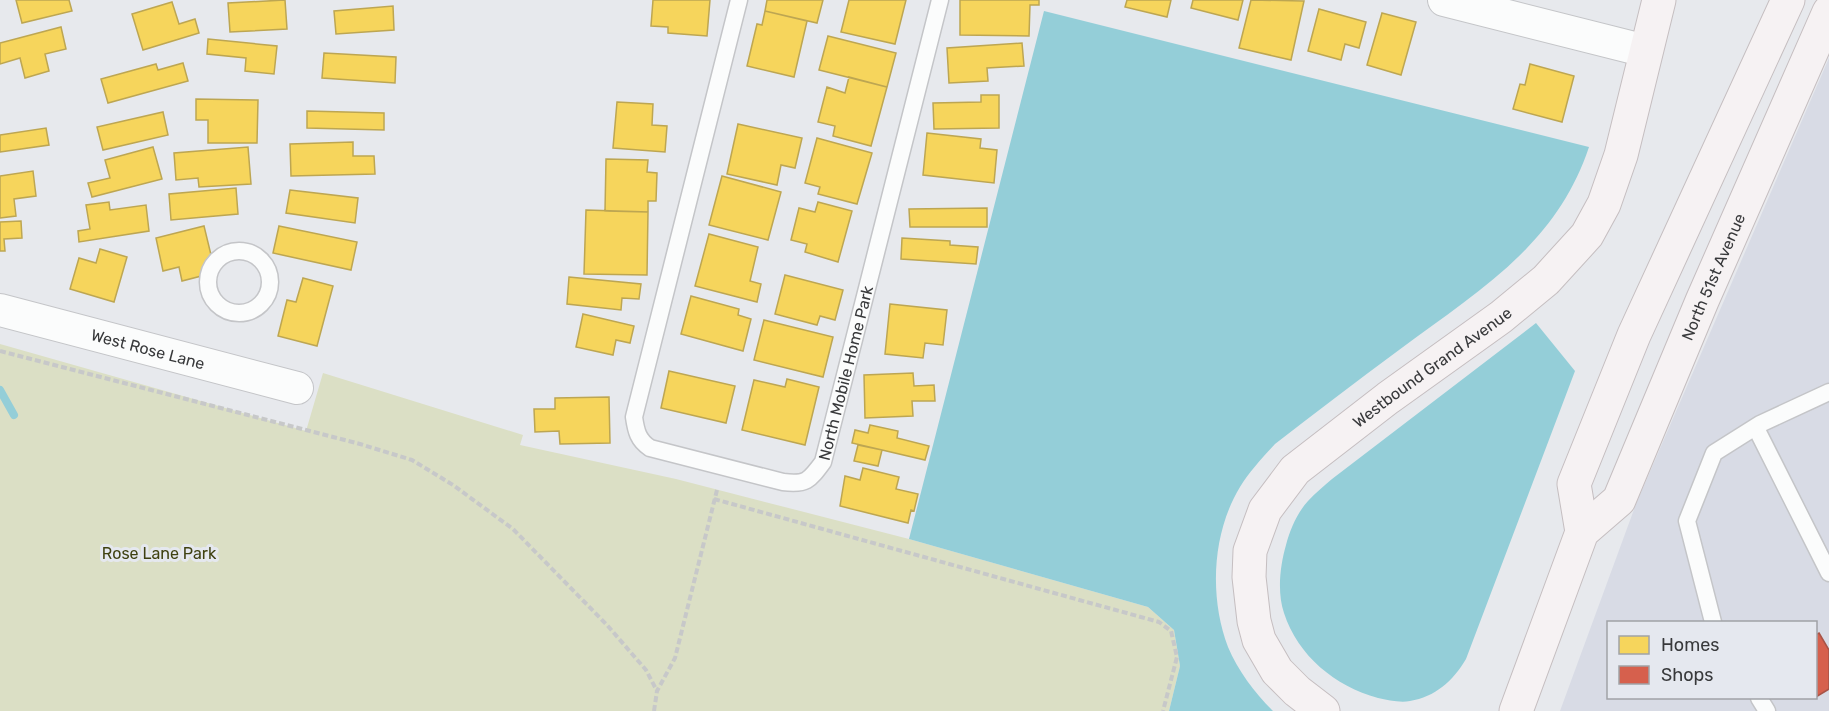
<svg xmlns="http://www.w3.org/2000/svg" width="1829" height="711" font-family="Rubik,sans-serif">
  <rect width="100%" height="100%" fill="#e7e9ed"/>
  <path fill="#d8dbe5" fill-rule="evenodd" d="M 1829,58 L 1829,711 L 1560,711 L 1636,504 ZM 1608,622 L 1816,622 L 1816,698 L 1608,698 Z"/>
  <path fill="#dbdfc5" d="M 0,344 L 306,431 L 323,373 L 523,435 L 520,445 L 676,479 L 909,539 L 1148,607 L 1174,630 L 1180,666 L 1169,711 L 0,711 Z"/>
  <path fill="#94ced8" d="M 1044,11 L 1589,147 C 1556,246 1478,291 1399,350 C 1357,381 1316,412 1275,444 C 1262,458 1250,471 1240,487 C 1212,533 1209,597 1228,647 C 1238,671 1255,693 1273,711 L 1169,711 L 1180,666 L 1174,630 L 1148,607 L 909,539 Z
    M 1536,323 L 1575,371 L 1466,659 C 1453,681 1435,697 1410,701 C 1400,703 1388,700 1378,698 C 1335,686 1298,656 1284,613 C 1277,592 1280,566 1286,545 C 1290,530 1297,513 1308,501 C 1315,493 1324,486 1332,479 Z"/>
  <path fill="#f6d55c" stroke="#bda652" stroke-width="1.5" d="M 16,0 L 69,0 L 72,11 L 22,23 Z
    M 285,0 L 287,29 L 230,32 L 228,3 Z
    M 653,0 L 710,0 L 707,36 L 668,33 L 668,27 L 651,26 Z
    M 767,0 L 823,0 L 817,23 L 765,11 Z
    M 849,0 L 906,0 L 895,44 L 841,32 Z
    M 960,0 L 1039,0 L 1039,5 L 1030,5 L 1029,36 L 960,35 Z
    M 1127,0 L 1171,0 L 1167,17 L 1125,7 Z
    M 1193,0 L 1243,0 L 1238,20 L 1191,8 Z
    M 1251,0 L 1304,1 L 1291,60 L 1239,48 Z
    M 172,2 L 179,24 L 195,19 L 199,33 L 143,50 L 132,14 Z
    M 393,6 L 394,30 L 336,34 L 334,11 Z
    M 1319,9 L 1366,22 L 1359,48 L 1345,44 L 1341,60 L 1308,51 Z
    M 765,11 L 807,21 L 794,77 L 747,66 L 757,24 L 762,25 Z
    M 1382,13 L 1416,22 L 1401,75 L 1367,65 Z
    M 61,27 L 66,49 L 45,54 L 49,71 L 25,78 L 20,58 L 0,64 L 0,43 Z
    M 828,36 L 896,53 L 887,87 L 819,70 Z
    M 208,39 L 277,46 L 274,74 L 245,71 L 246,58 L 207,54 Z
    M 1022,43 L 1024,66 L 987,68 L 988,81 L 949,83 L 947,48 Z
    M 324,53 L 396,57 L 395,83 L 322,78 Z
    M 183,63 L 188,81 L 108,103 L 101,79 L 156,64 L 158,70 Z
    M 1530,64 L 1574,76 L 1562,122 L 1513,109 L 1520,84 L 1525,85 Z
    M 849,77 L 887,87 L 871,146 L 833,136 L 835,126 L 818,122 L 827,87 L 845,93 Z
    M 981,95 L 999,95 L 999,128 L 934,129 L 933,103 L 981,102 Z
    M 196,99 L 258,100 L 257,143 L 208,143 L 208,120 L 196,120 Z
    M 617,102 L 653,104 L 652,125 L 667,126 L 665,152 L 613,148 Z
    M 307,111 L 384,113 L 384,130 L 307,128 Z
    M 163,112 L 168,135 L 103,150 L 97,127 Z
    M 738,124 L 802,138 L 795,168 L 781,165 L 777,185 L 727,174 Z
    M 46,128 L 49,145 L 0,152 L 0,135 Z
    M 927,133 L 981,139 L 980,148 L 997,150 L 994,183 L 923,175 Z
    M 817,138 L 872,153 L 857,204 L 818,194 L 820,187 L 805,183 Z
    M 353,142 L 353,156 L 374,156 L 375,174 L 291,176 L 290,144 Z
    M 153,147 L 162,179 L 92,197 L 88,183 L 110,178 L 105,160 Z
    M 248,147 L 251,184 L 199,187 L 198,178 L 176,180 L 174,153 Z
    M 606,159 L 648,160 L 647,172 L 657,173 L 656,201 L 648,201 L 648,212 L 605,211 Z
    M 33,171 L 36,196 L 14,199 L 16,216 L 0,218 L 0,176 Z
    M 722,176 L 781,192 L 768,240 L 709,225 Z
    M 236,188 L 238,214 L 171,220 L 169,194 Z
    M 290,190 L 358,198 L 355,223 L 286,213 Z
    M 109,202 L 110,210 L 146,205 L 149,231 L 79,242 L 78,231 L 90,229 L 86,205 Z
    M 818,202 L 852,211 L 838,262 L 805,252 L 807,244 L 791,240 L 799,208 L 815,212 Z
    M 987,208 L 987,227 L 910,227 L 909,209 Z
    M 586,210 L 648,212 L 647,275 L 584,274 Z
    M 21,221 L 22,238 L 4,239 L 5,251 L 0,251 L 0,222 Z
    M 204,226 L 212,259 L 205,275 L 182,281 L 179,267 L 163,271 L 156,238 Z
    M 279,226 L 357,242 L 351,270 L 273,253 Z
    M 709,234 L 758,247 L 750,281 L 761,284 L 757,302 L 695,286 Z
    M 902,238 L 950,241 L 950,245 L 978,247 L 976,264 L 901,259 Z
    M 100,249 L 127,257 L 114,302 L 70,289 L 79,258 L 96,263 Z
    M 785,275 L 843,290 L 835,320 L 820,316 L 817,325 L 775,314 Z
    M 569,277 L 641,284 L 639,299 L 622,298 L 621,310 L 567,304 Z
    M 303,278 L 333,286 L 317,346 L 278,336 L 287,300 L 296,302 Z
    M 691,296 L 739,309 L 738,315 L 751,319 L 743,351 L 681,334 Z
    M 890,304 L 947,310 L 943,345 L 925,343 L 923,358 L 885,354 Z
    M 583,314 L 634,326 L 630,343 L 616,340 L 613,355 L 576,347 Z
    M 764,320 L 833,337 L 823,377 L 754,360 Z
    M 669,371 L 735,386 L 726,423 L 661,408 Z
    M 913,373 L 914,386 L 934,385 L 935,401 L 912,401 L 913,416 L 865,418 L 864,375 Z
    M 787,379 L 819,387 L 805,445 L 742,430 L 754,380 L 785,387 Z
    M 609,397 L 610,443 L 560,444 L 559,431 L 535,432 L 534,409 L 555,409 L 555,398 Z
    M 870,425 L 898,431 L 897,438 L 929,446 L 925,460 L 852,443 L 855,430 L 868,433 Z
    M 858,445 L 882,450 L 878,466 L 854,461 Z
    M 863,468 L 899,477 L 896,489 L 918,494 L 914,511 L 911,510 L 908,523 L 840,506 L 845,476 L 860,480 Z"/>
  <path fill="#d6604d" stroke="#a75448" stroke-width="1.5" d="M 1819,633 L 1829,650 L 1829,689 L 1816,697 L 1816,635 Z"/>
  <g fill="none" stroke-linecap="round" stroke-linejoin="round">
    <path stroke="#94ced8" stroke-width="8" d="M 0,390 L 14,415"/>
    <defs>
      <g id="service">
        <path id="s1" d="M 739,0 L 634,417 C 636,431 638,440 650,448 L 783,482 C 806,485 809,481 823,462 L 940,0"/>
        <circle cx="239" cy="282" r="31"/>
        <path d="M 1756,428 L 1829,573"/>
        <path d="M 1713,622 L 1687,521 L 1714,453 L 1760,424 L 1829,392"/>
        <path d="M 1759,698 L 1767,711"/>
      </g>
      <g id="minor">
        <path d="M 1444,0 L 1646,51"/>
        <path id="s2" d="M 0,310 L 297,388"/>
      </g>
      <g id="primary">
        <path d="M 1582,532 L 1574,484 L 1634,335 L 1788,0"/>
        <path id="s3" d="M 1323,711 L 1297,691 L 1277,671 L 1259,640 L 1254,621 L 1249,577 L 1250,551 L 1265,510 L 1295,470 L 1388,398 L 1501,317 L 1546,280 L 1587,235 L 1604,204 L 1621,155 L 1659,0"/>
        <path id="s4" d="M 1516,711 L 1582,532 L 1619,500 L 1702,301 L 1829,12"/>
      </g>
    </defs>
    <use href="#service" stroke="#c4c5c8" stroke-width="19"/>
    <use href="#minor" stroke="#c4c5c8" stroke-width="34"/>
    <use href="#primary" stroke="#c5bec0" stroke-width="35"/>
    <path stroke="#c7c8c9" stroke-width="4" stroke-dasharray="6 3" stroke-linecap="butt" d="M 0,351 L 360,444 L 412,460 L 453,485 L 513,529 L 607,625 L 646,670 L 657,691
      M 714,499 L 1159,622 L 1171,631 L 1177,657 L 1163,711
      M 654,711 L 657,691 L 675,658 L 717,490"/>
    <use href="#service" stroke="#fbfcfc" stroke-width="16"/>
    <use href="#minor" stroke="#fbfcfc" stroke-width="32"/>
    <use href="#primary" stroke="#f6f2f3" stroke-width="33"/>
  </g>
  <g text-anchor="middle" stroke-width="6" stroke-linejoin="round" paint-order="stroke">
    <g font-size="16" fill="#38393b" stroke="#e5e8ef">
      <text dy="6" stroke="none"><textPath href="#s4" startOffset="482">North 51st Avenue</textPath></text>
      <text dy="6" stroke="none"><textPath href="#s2" startOffset="153">West Rose Lane</textPath></text>
      <text dy="6" stroke="none"><textPath href="#s3" startOffset="452">Westbound Grand Avenue</textPath></text>
      <text dy="6" stroke="none"><textPath href="#s1" startOffset="744">North Mobile Home Park</textPath></text>
    </g>
    <g font-size="16" fill="#3f4111" stroke="#e5e8ef">
      <text x="159" y="559">Rose Lane Park</text>
    </g>
  </g>
  <rect x="1607" y="621" width="210" height="78" fill="#e5e8ef" stroke="#a0a2a7" stroke-width="1.5"/>
  <rect x="1619" y="636" width="30" height="18" fill="#f6d55c" stroke="#a0a2a7" stroke-width="1.5"/>
  <text x="1661" y="651" font-size="18" fill="#38393b">Homes</text>
  <rect x="1619" y="666" width="30" height="18" fill="#d6604d" stroke="#a0a2a7" stroke-width="1.5"/>
  <text x="1661" y="681" font-size="18" fill="#38393b">Shops</text>
</svg>
